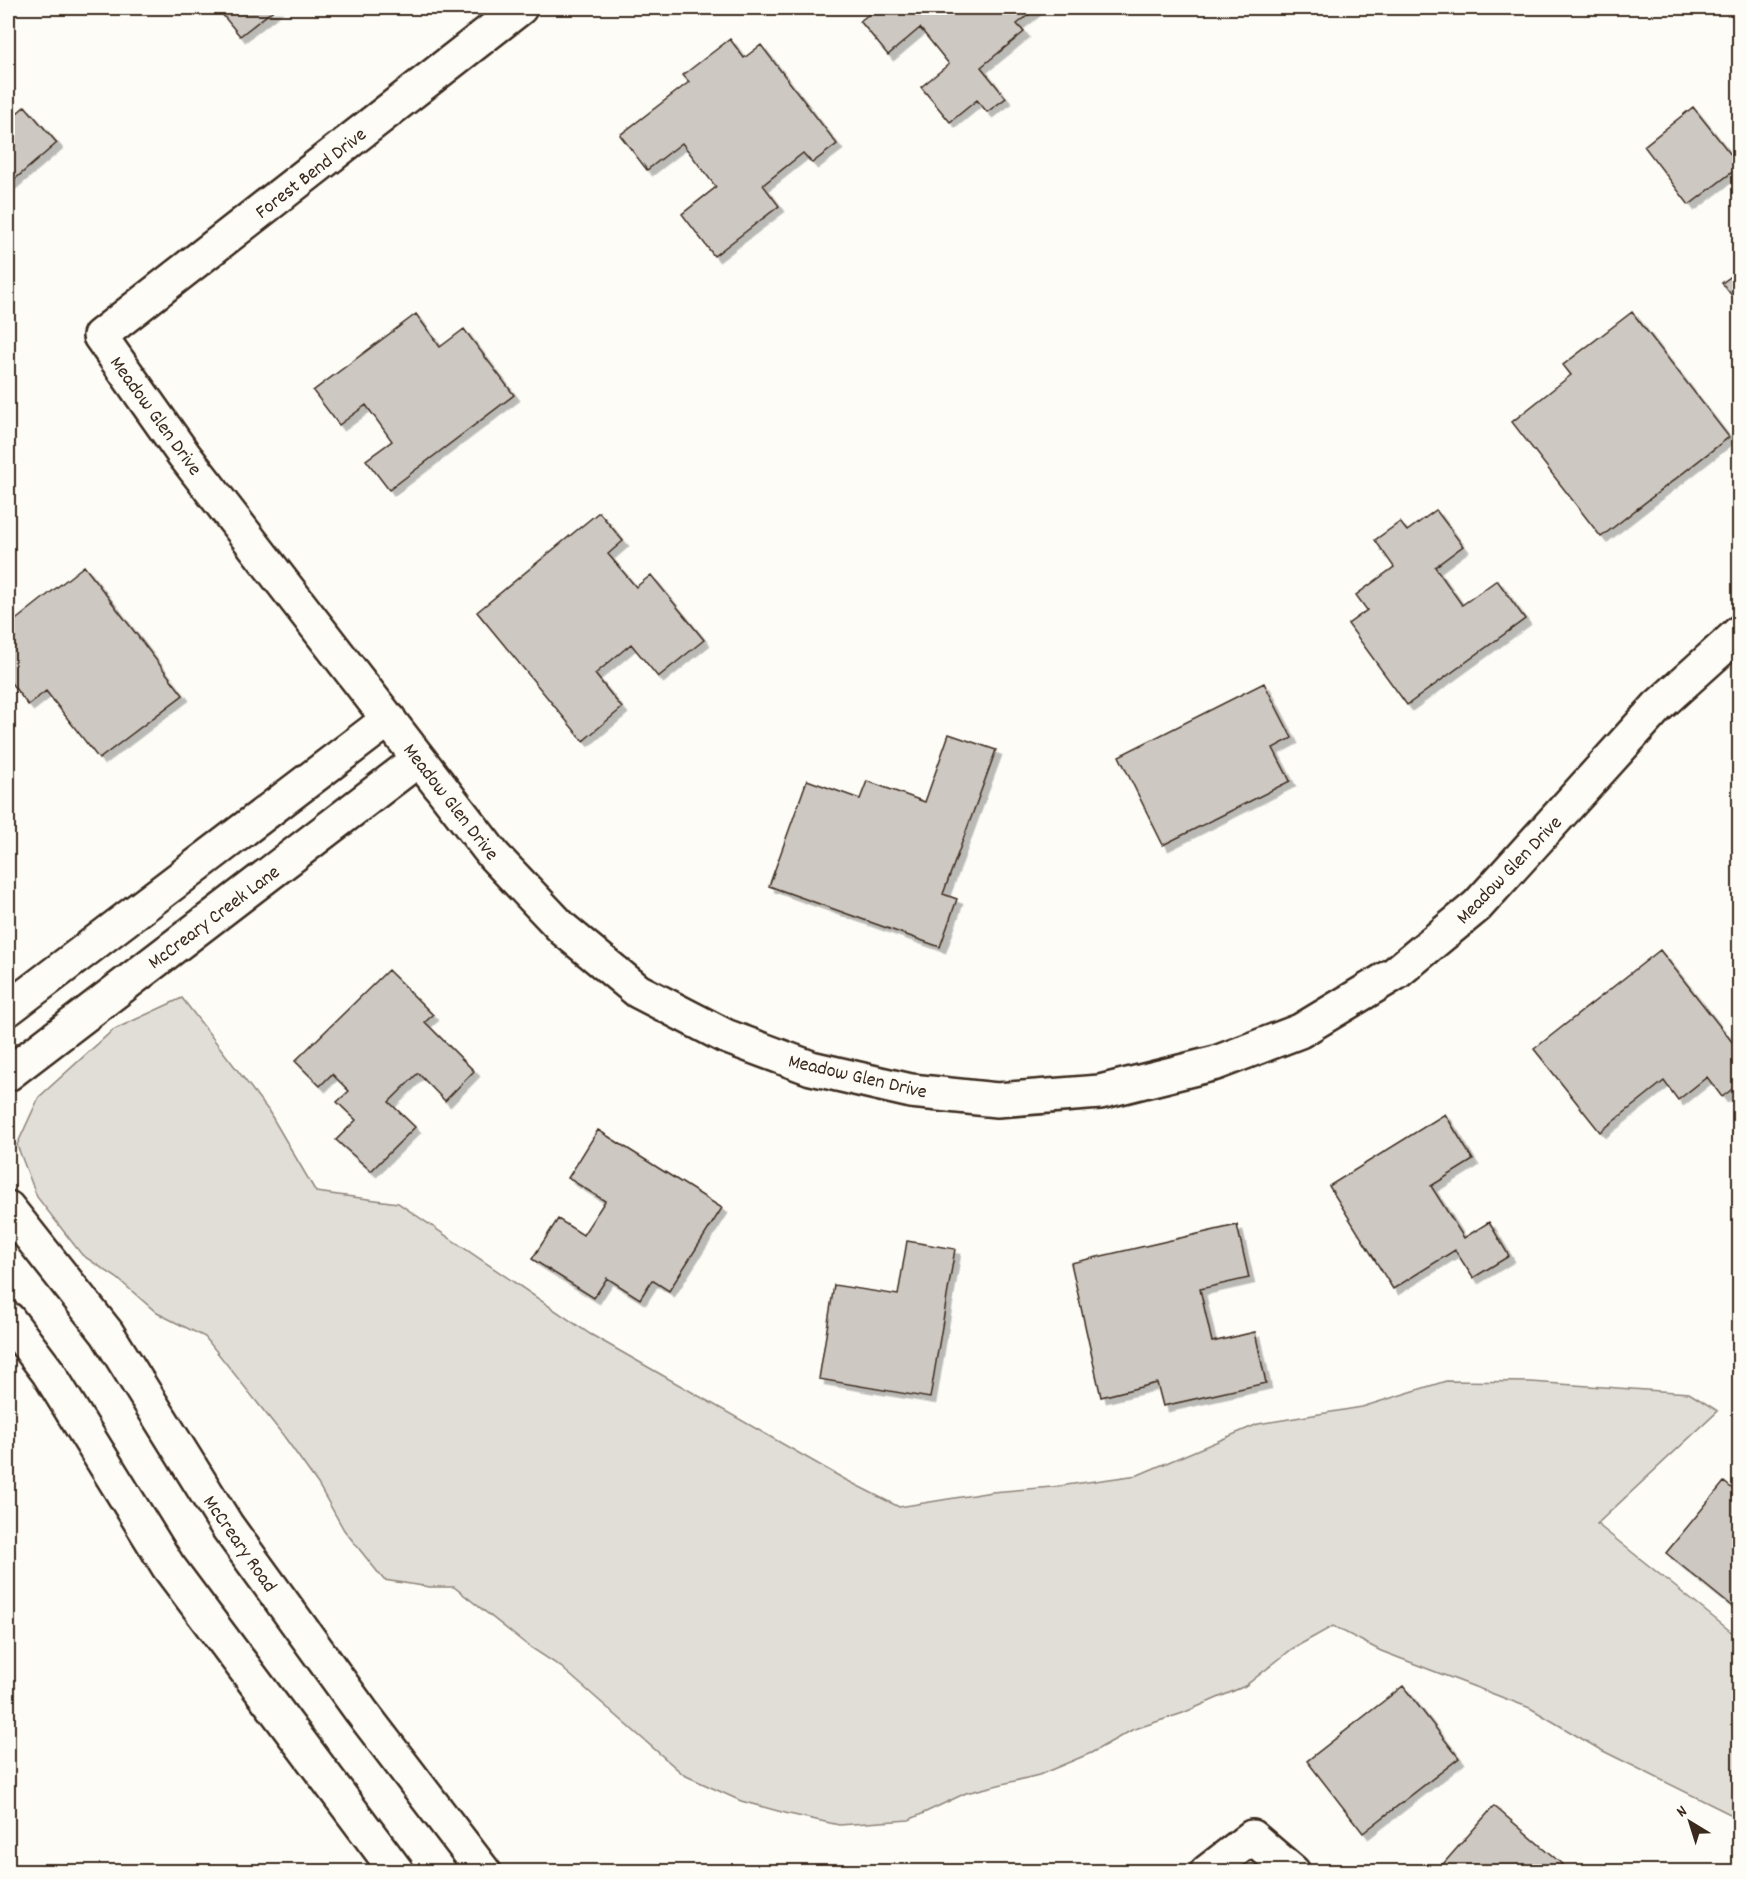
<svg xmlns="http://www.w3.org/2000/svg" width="1747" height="1879" font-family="Dekko,sans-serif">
  <defs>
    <filter id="shadow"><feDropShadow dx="5.5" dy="5.5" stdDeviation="0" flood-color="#0004"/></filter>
  </defs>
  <rect width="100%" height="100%" fill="#fdfcf7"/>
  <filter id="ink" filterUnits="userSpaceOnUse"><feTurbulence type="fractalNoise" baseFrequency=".0167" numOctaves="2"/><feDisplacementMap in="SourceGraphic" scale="12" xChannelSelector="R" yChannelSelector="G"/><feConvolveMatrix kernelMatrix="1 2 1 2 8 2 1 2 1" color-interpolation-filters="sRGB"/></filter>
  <g filter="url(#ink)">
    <path fill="#e1ded7" stroke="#8e847a" stroke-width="1.5" d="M 182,998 L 268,1110 L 316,1192 L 398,1203 L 590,1334 L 846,1480 L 899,1507 L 992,1492 L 1052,1487 L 1138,1475 L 1258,1424 L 1362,1407 L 1446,1381 L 1531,1382 L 1689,1393 L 1718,1411 L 1597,1524 L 1739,1638 L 1740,1810 L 1736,1817 L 1599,1749 L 1530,1708 L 1381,1651 L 1333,1626 L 1292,1649 L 1245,1686 L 1183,1713 L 1132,1730 L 1091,1753 L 1039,1775 L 966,1793 L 909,1820 L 839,1825 L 789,1814 L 741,1801 L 684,1775 L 561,1667 L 527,1645 L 454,1587 L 430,1587 L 384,1580 L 344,1530 L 318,1484 L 283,1435 L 205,1337 L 157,1313 L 117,1278 L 82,1255 L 37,1197 L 17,1145 L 39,1097 L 113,1030 Z"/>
    <path fill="#cdc8c2" stroke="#3b2a1e" stroke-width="1.5" filter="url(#shadow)" d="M 217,8 L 276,8 L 240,36 Z
      M 877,8 L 1037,8 L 1017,24 L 1024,32 L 981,67 L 1006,98 L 987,112 L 977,100 L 950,122 L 921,87 L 949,64 L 920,28 L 888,55 L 860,21 Z
      M 730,39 L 744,58 L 761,45 L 837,144 L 812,163 L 803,153 L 763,185 L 779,206 L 714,256 L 682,214 L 716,187 L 682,143 L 647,170 L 620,135 L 689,82 L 683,75 Z
      M 25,106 L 57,143 L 8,185 L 8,121 Z
      M 1693,107 L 1740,166 L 1689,205 L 1644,146 Z
      M 1740,270 L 1740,306 L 1722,283 Z
      M 1632,312 L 1729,437 L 1601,537 L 1512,422 L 1571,375 L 1563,365 Z
      M 416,314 L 440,347 L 464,329 L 514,395 L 389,490 L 366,460 L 392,441 L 366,405 L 339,425 L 313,391 Z
      M 1436,510 L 1463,546 L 1435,567 L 1462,605 L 1497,580 L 1525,619 L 1407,705 L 1348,624 L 1367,610 L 1356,595 L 1394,567 L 1375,540 L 1400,522 L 1407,531 Z
      M 599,512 L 623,541 L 608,554 L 636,587 L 651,575 L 704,640 L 658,677 L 631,644 L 595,674 L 622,708 L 583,741 L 477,612 Z
      M 84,566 L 183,695 L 99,759 L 46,691 L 28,705 L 8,679 L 8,626 Z
      M 1264,683 L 1292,738 L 1273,748 L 1290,781 L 1163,845 L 1119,756 Z
      M 949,734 L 996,750 L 943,894 L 957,899 L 940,947 L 769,886 L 807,780 L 860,799 L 867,781 L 925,802 Z
      M 1660,950 L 1740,1052 L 1740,1083 L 1722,1097 L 1707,1077 L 1678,1100 L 1664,1081 L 1600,1132 L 1534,1049 Z
      M 388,970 L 433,1015 L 425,1022 L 474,1071 L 445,1101 L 418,1073 L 389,1102 L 415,1127 L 371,1171 L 336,1140 L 356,1120 L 337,1102 L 349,1091 L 332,1074 L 320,1086 L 295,1061 Z
      M 1445,1114 L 1473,1160 L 1431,1186 L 1464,1238 L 1489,1222 L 1509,1256 L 1473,1278 L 1455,1250 L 1393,1289 L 1329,1186 Z
      M 598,1130 L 722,1208 L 669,1291 L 652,1280 L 640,1299 L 607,1278 L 594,1298 L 532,1259 L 558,1219 L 583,1235 L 605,1201 L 568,1178 Z
      M 1237,1225 L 1249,1278 L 1200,1289 L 1212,1342 L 1255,1332 L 1266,1383 L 1163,1406 L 1157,1383 L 1101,1397 L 1071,1263 Z
      M 907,1241 L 955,1249 L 930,1398 L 819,1379 L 834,1285 L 898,1295 Z
      M 1724,1482 L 1740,1495 L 1740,1603 L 1735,1609 L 1666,1553 Z
      M 1403,1686 L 1459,1758 L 1363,1833 L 1307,1761 Z
      M 1494,1806 L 1562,1864 L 1556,1872 L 1436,1872 Z"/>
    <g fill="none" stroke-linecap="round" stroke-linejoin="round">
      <defs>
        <path id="minor" d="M 520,8 L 100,336 L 184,455 L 494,856 L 563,929 L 638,991 L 725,1036 L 811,1068 L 911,1091 L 997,1100 L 1100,1092 L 1216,1063 L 1300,1031 L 1396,973 L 1477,906 L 1658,706 L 1740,632
          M 8,1009 L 389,719
          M 8,1074 L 419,759
          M 1207,1872 L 1252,1837 L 1293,1872"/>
        <path id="major" d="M 8,1208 L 107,1333 L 227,1526 L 361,1711 L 484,1872
          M 8,1319 L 48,1372 L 168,1566 L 397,1872"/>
      </defs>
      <use href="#minor" stroke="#3b2a1e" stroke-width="38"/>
      <use href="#major" stroke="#3b2a1e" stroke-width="38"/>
      <use href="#minor" stroke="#fdfcf7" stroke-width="33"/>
      <use href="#major" stroke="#fdfcf7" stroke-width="33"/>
    </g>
  </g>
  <g text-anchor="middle" stroke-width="4.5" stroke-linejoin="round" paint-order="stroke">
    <g font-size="20" fill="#3b2a1e" stroke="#fdfcf7">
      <text transform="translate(310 172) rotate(-38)" y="7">Forest Bend Drive</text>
      <text transform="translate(157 415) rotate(54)" y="7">Meadow Glen Drive</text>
      <text transform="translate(452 801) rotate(52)" y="7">Meadow Glen Drive</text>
      <text transform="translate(1508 869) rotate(-46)" y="7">Meadow Glen Drive</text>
      <text transform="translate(213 916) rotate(-37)" y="7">McCreary Creek Lane</text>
      <text transform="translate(858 1075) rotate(13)" y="7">Meadow Glen Drive</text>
      <text transform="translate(241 1543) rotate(55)" y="7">McCreary Road</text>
    </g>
  </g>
  <rect width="1747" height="1879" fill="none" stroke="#fdfcf7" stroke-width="30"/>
  <rect x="15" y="15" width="1717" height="1849" fill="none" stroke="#3b2a1e" stroke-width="2" filter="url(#ink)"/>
  <g transform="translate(1690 1822) rotate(322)" stroke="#fdfcf7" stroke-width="4.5" paint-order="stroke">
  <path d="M0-4.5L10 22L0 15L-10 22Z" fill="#3b2a1e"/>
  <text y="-9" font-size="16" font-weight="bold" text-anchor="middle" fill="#3b2a1e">N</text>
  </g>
</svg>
